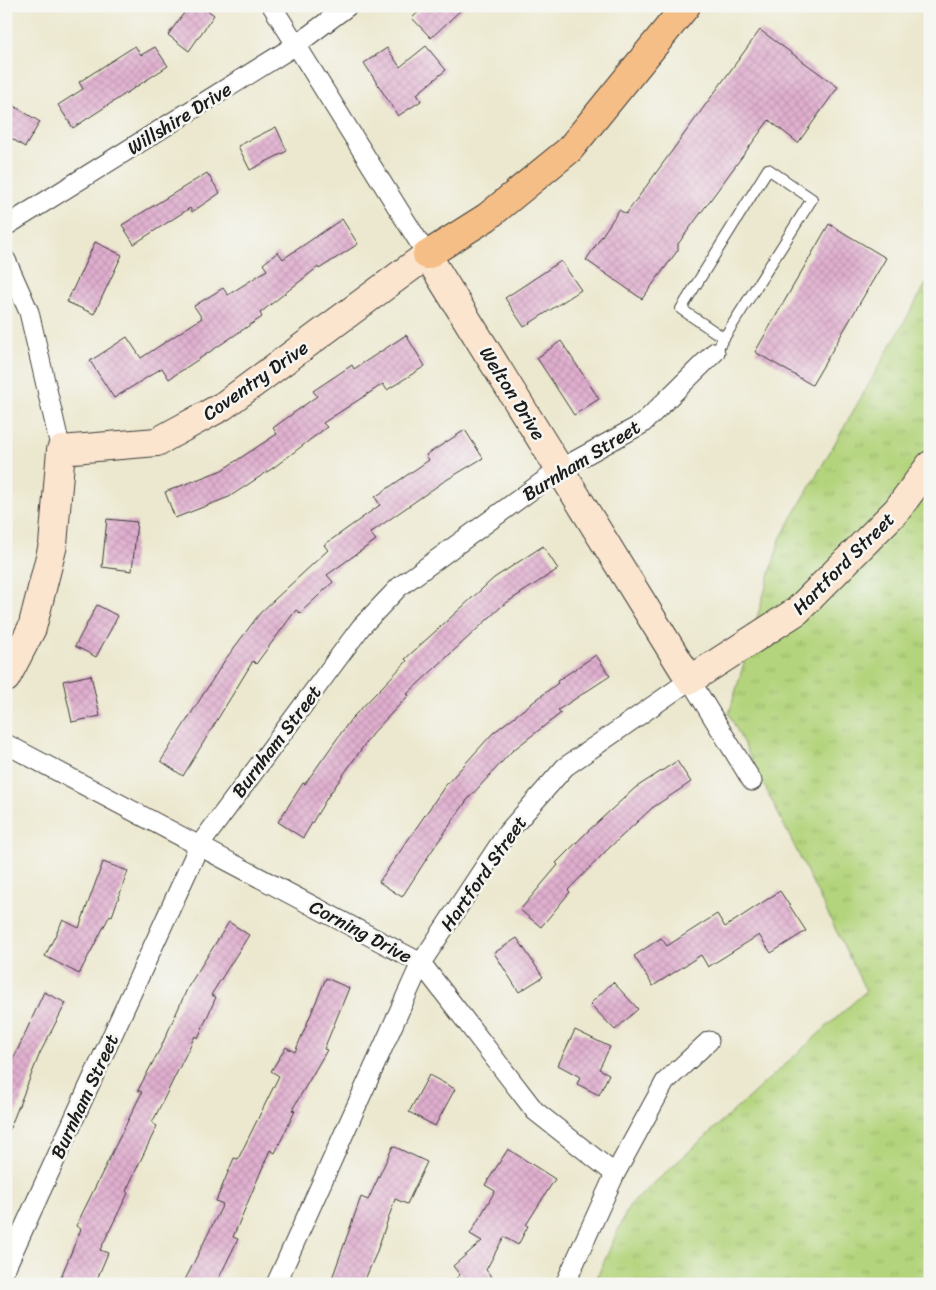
<svg xmlns="http://www.w3.org/2000/svg" width="936" height="1290" font-family="Sriracha,sans-serif">
  <defs>
    <pattern id="grass-tufts" width="24" height="20" patternUnits="userSpaceOnUse" patternTransform="scale(1.25)"><rect width="24" height="20" fill="#b3d47c"/><path d="M3 7l-1-3M5 7V3M7 7l1-3M15 17l-1-3M17 17v-4M19 17l1-3" fill="none" stroke="#99b56b"/></pattern>
    <pattern id="building-cross-hatch" width="8" height="8" patternUnits="userSpaceOnUse" patternTransform="scale(1.25)"><rect width="8" height="8" fill="#e0afcf"/><path d="M0 0l8 8M0 8l8-8" fill="none" stroke="#c096b1"/></pattern>
  </defs>
  <rect width="100%" height="100%" fill="#f6f6f2"/>
  <filter id="ink" filterUnits="userSpaceOnUse"><feTurbulence type="fractalNoise" baseFrequency=".02" numOctaves="2"/><feDisplacementMap in="SourceGraphic" scale="10" xChannelSelector="R" yChannelSelector="G"/><feConvolveMatrix kernelMatrix="1 2 1 2 8 2 1 2 1" color-interpolation-filters="sRGB"/></filter>
  <filter id="wash" filterUnits="userSpaceOnUse"><feTurbulence type="fractalNoise" baseFrequency=".0096" numOctaves="4" result="noise"/><feDisplacementMap in="SourceGraphic" scale="20" xChannelSelector="R" yChannelSelector="G"/><feGaussianBlur stdDeviation="1.12" result="paint"/><feColorMatrix in="noise" values="0 0 0 0 0 0 0 0 0 0 0 0 0 0 0 0 0 1.4 0 .05"/><feComposite in="paint" operator="in"/></filter>
  <g filter="url(#wash)">
    <rect width="100%" height="100%" fill="#ece8cf"/>
    <path fill="url(#grass-tufts)" stroke="#68784c" d="M 930,277 L 930,1284 L 594,1284 L 629,1206 L 866,991 L 729,714 L 780,539 Z"/>
    <g id="blocks">
      <path fill="url(#building-cross-hatch)" d="M 189,6 L 202,6 L 214,15 L 189,51 L 168,35 Z
        M 425,6 L 465,6 L 431,38 L 412,18 Z
        M 760,30 L 838,87 L 798,143 L 769,120 L 678,244 L 678,250 L 642,299 L 586,260 L 619,210 L 626,214 Z
        M 135,46 L 141,55 L 155,47 L 168,66 L 73,128 L 58,105 L 83,89 L 79,82 Z
        M 426,46 L 446,70 L 417,94 L 421,101 L 398,116 L 364,63 L 387,48 L 400,67 Z
        M 6,101 L 40,122 L 25,147 L 6,135 Z
        M 276,127 L 287,151 L 250,170 L 238,146 Z
        M 207,173 L 220,193 L 192,212 L 190,208 L 134,244 L 122,225 Z
        M 342,219 L 358,244 L 319,269 L 318,267 L 260,313 L 262,317 L 169,379 L 162,368 L 114,398 L 90,361 L 127,337 L 141,358 L 202,318 L 194,306 L 223,288 L 228,295 L 267,270 L 263,264 L 278,252 L 283,259 Z
        M 829,224 L 886,258 L 812,385 L 755,352 Z
        M 95,242 L 122,255 L 94,314 L 67,302 Z
        M 561,261 L 581,290 L 524,327 L 505,298 Z
        M 406,335 L 425,366 L 387,390 L 383,384 L 323,423 L 327,427 L 273,468 L 229,497 L 175,518 L 165,492 L 222,470 L 277,434 L 273,428 L 317,396 L 313,391 L 352,365 L 354,369 Z
        M 561,341 L 599,399 L 574,415 L 537,358 Z
        M 465,430 L 483,458 L 443,482 L 370,533 L 376,540 L 327,575 L 333,582 L 300,613 L 296,610 L 256,664 L 253,661 L 183,776 L 161,761 L 225,660 L 260,613 L 328,550 L 324,545 L 380,505 L 375,497 L 429,460 L 426,455 Z
        M 107,519 L 137,522 L 132,571 L 102,567 Z
        M 543,546 L 558,569 L 503,605 L 407,694 L 409,695 L 372,734 L 327,798 L 303,838 L 278,822 L 303,783 L 305,784 L 351,719 L 407,661 L 405,659 L 494,578 Z
        M 97,605 L 118,616 L 96,657 L 75,646 Z
        M 596,655 L 610,676 L 558,710 L 561,713 L 512,751 L 468,799 L 431,852 L 402,897 L 379,882 L 445,786 L 493,733 L 558,683 L 557,681 Z
        M 91,675 L 100,716 L 72,722 L 63,681 Z
        M 677,761 L 691,782 L 652,808 L 607,850 L 568,890 L 570,892 L 541,927 L 520,910 L 558,865 L 556,863 L 588,831 L 635,788 Z
        M 103,862 L 128,871 L 112,916 L 110,915 L 79,974 L 45,956 L 63,920 L 79,928 Z
        M 780,891 L 806,931 L 771,953 L 759,935 L 708,967 L 701,955 L 653,986 L 634,956 L 661,938 L 667,946 L 717,914 L 725,927 Z
        M 229,922 L 249,935 L 211,995 L 216,997 L 198,1038 L 195,1036 L 152,1123 L 157,1126 L 126,1191 L 128,1193 L 100,1250 L 108,1253 L 95,1284 L 58,1284 L 81,1229 L 76,1226 L 142,1092 L 138,1090 L 161,1047 L 188,987 Z
        M 517,938 L 543,977 L 519,992 L 494,953 Z
        M 326,978 L 349,988 L 324,1049 L 327,1050 L 292,1110 L 295,1111 L 275,1153 L 270,1150 L 233,1237 L 238,1239 L 216,1284 L 183,1284 L 223,1204 L 216,1201 L 234,1158 L 238,1159 L 279,1076 L 271,1071 L 286,1047 L 295,1052 Z
        M 613,982 L 638,1009 L 615,1030 L 590,1004 Z
        M 44,992 L 66,1003 L 40,1053 L 6,1138 L 6,1075 Z
        M 575,1030 L 610,1047 L 599,1069 L 609,1074 L 599,1095 L 577,1084 L 580,1077 L 558,1065 Z
        M 429,1075 L 455,1089 L 435,1126 L 409,1112 Z
        M 393,1146 L 427,1162 L 407,1204 L 395,1199 L 376,1254 L 363,1284 L 330,1284 L 361,1197 L 368,1200 Z
        M 508,1149 L 555,1179 L 526,1225 L 528,1226 L 518,1245 L 504,1237 L 501,1242 L 486,1270 L 498,1284 L 449,1284 L 460,1275 L 453,1266 L 482,1241 L 470,1234 L 495,1191 L 485,1185 Z"/>
    </g>
  </g>
  <g filter="url(#ink)">
    <use href="#blocks" fill-opacity="0" stroke="#3b3b37" stroke-width="1"/>
    <g fill="none" stroke-linecap="round" stroke-linejoin="round">
      <defs>
        <path id="lane" d="M 715,352 L 724,338 L 812,199 L 768,169 L 681,309 L 724,338"/>
        <path id="street" d="M 272,6 L 427,255
          M 6,226 L 296,45 L 348,6
          M 6,260 L 29,312 L 61,450
          M 6,744 L 421,963 L 535,1111 L 615,1174 L 665,1082 L 709,1041
          M 6,1267 L 199,846 L 361,627 L 399,587 L 560,469 L 642,424 L 715,352
          M 276,1284 L 421,963 L 507,833 L 565,767 L 690,680 L 752,781
          M 565,1284 L 615,1174"/>
        <path id="secondary" d="M 6,678 L 32,628 L 53,545 L 61,450 L 157,442 L 175,432 L 223,406 L 427,255 L 690,680 L 797,611 L 897,510 L 930,465"/>
        <path id="highway" d="M 427,255 L 487,217 L 569,150 L 686,6"/>
      </defs>
      <use href="#lane" stroke="#3b3b37" stroke-width="12"/>
      <use href="#street" stroke="#3b3b37" stroke-width="21"/>
      <use href="#secondary" stroke="#3b3b37" stroke-width="30"/>
      <use href="#highway" stroke="#3b3b37" stroke-width="30"/>
      <use href="#lane" stroke="#fff" stroke-width="10"/>
      <use href="#street" stroke="#fff" stroke-width="19"/>
      <use href="#secondary" stroke="#fbe5cf" stroke-width="28"/>
      <use href="#highway" stroke="#f6be87" stroke-width="28"/>
    </g>
  </g>
  <g text-anchor="middle" stroke-width="5" stroke-linejoin="round" paint-order="stroke">
    <g font-size="19" fill="#1c1c1c" stroke="#f6f6f2">
      <text transform="translate(179 118) rotate(-32)" y="7">Willshire Drive</text>
      <text transform="translate(255 380) rotate(-35)" y="7">Coventry Drive</text>
      <text transform="translate(513 393) rotate(58)" y="7">Welton Drive</text>
      <text transform="translate(581 460) rotate(-32)" y="7">Burnham Street</text>
      <text transform="translate(843 563) rotate(-45)" y="7">Hartford Street</text>
      <text transform="translate(276 741) rotate(-53)" y="7">Burnham Street</text>
      <text transform="translate(483 873) rotate(-55)" y="7">Hartford Street</text>
      <text transform="translate(361 931) rotate(28)" y="7">Corning Drive</text>
      <text transform="translate(84 1096) rotate(-65)" y="7">Burnham Street</text>
    </g>
  </g>
  <rect width="936" height="1290" fill="none" stroke="#f6f6f2" stroke-width="25"/>
</svg>
